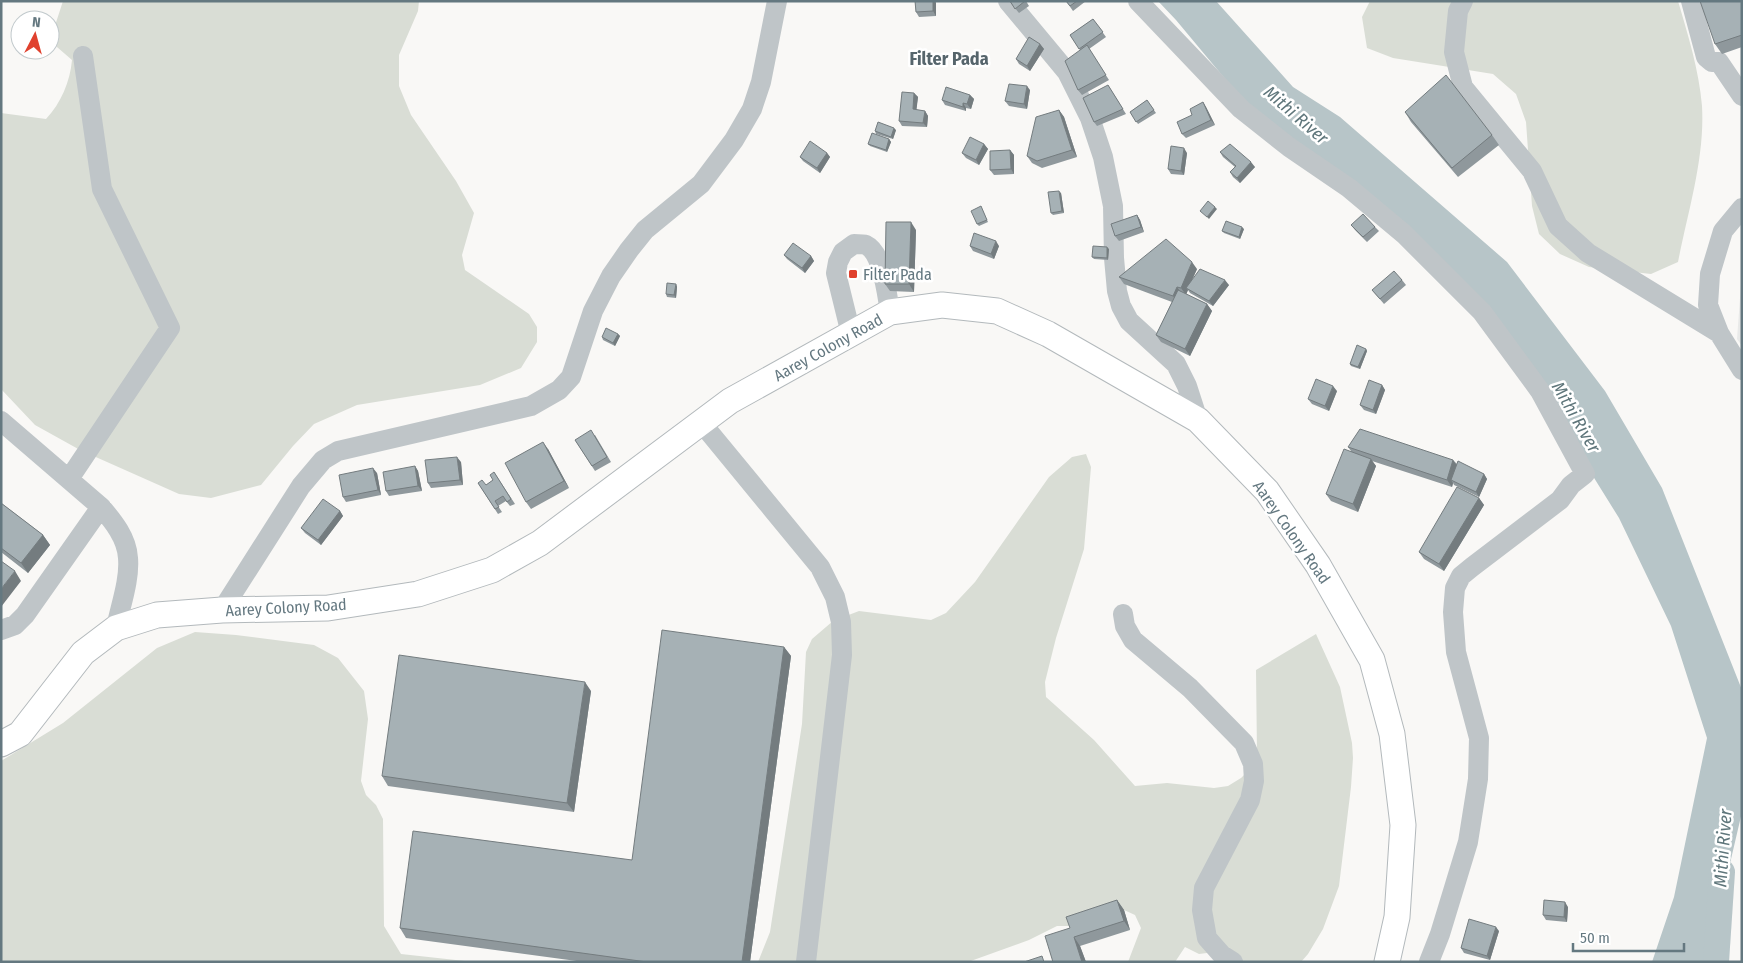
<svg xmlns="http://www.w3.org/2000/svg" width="1743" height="963" font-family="'Fira Sans Condensed',sans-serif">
  <rect width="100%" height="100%" fill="#f9f8f6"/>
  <path fill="#e9eae9" d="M 1742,271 L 1742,346 L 1737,339 Z"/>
  <path fill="#d9ddd5" d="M 63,1 L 419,1 L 418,11 L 399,55 L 399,86 L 411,115 L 456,181 L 474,213 L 462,255 L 465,270 L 529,314 L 537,327 L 537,342 L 521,368 L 480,385 L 357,405 L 314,424 L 293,446 L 261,485 L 211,498 L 179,494 L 80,450 L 35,425 L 1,389 L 1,113 L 46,119 C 61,103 70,82 72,60 L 50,41 Z
    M 1370,1 L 1678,1 C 1688,35 1699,70 1702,106 C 1705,158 1688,211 1678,262 L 1651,274 L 1589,267 L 1560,254 L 1539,234 L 1532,206 L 1526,122 L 1516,94 L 1493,74 L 1393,58 L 1367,48 L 1362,17 Z
    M 1086,454 L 1091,467 L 1084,549 L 1056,638 L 1045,682 L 1046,697 L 1094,740 L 1135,786 L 1167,783 L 1214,788 L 1228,786 L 1241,778 L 1251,768 L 1257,755 L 1256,670 L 1316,634 L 1340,687 L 1352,743 L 1353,758 L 1351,787 L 1339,886 L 1323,929 L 1308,954 L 1301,962 L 1225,962 L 1215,952 L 1199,954 L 1185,947 L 1175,962 L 1128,962 L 1141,928 L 1135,915 L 1124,910 L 1073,926 L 1057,926 L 1029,940 L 968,962 L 758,962 L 770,932 L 802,724 L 806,652 L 812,639 L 833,621 L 859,611 L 931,620 L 946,613 L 975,582 L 1049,477 L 1072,457 Z
    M 195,632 L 236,635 L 314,645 L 338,658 L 364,691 L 368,719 L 361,781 L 366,795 L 376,805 L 383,819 L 384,926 L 401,954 L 474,962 L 1,962 L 1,761 L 63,723 L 157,648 Z"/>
  <path fill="#b7c5c8" d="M 1158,1 L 1216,1 L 1293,87 L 1340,117 L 1507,262 L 1605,391 L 1662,488 L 1742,690 L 1742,812 L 1707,962 L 1652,962 L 1674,897 L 1707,738 L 1671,626 L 1619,518 L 1486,304 L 1246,104 L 1176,20 Z"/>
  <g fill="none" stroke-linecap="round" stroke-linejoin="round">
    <path stroke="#b7c5c8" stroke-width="26" d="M 1716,962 L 1722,872"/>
    <defs>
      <path id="major" d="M 1,744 L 20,734 L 83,653 L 116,628 L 157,615 L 222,610 L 328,608 L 418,594 L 492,570 L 540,543 L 730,401 L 890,312 L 942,305 L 997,311 L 1048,334 L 1198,420 L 1267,491 L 1318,565 L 1372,660 L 1392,734 L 1403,825 L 1397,917 L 1387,962"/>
    </defs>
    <use href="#major" stroke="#b3b9bc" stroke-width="27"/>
    <path stroke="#bfc5c8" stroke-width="20" d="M 1008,1 L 1067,72 L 1090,118 L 1103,157 L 1113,206 L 1114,258 L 1117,291 L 1121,306 L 1129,321 L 1176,364 L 1187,386 L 1198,420
      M 1138,1 L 1241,109 L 1289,147 L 1349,188 L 1404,234 L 1482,312 L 1540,391 L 1585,474 L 1571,485 L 1560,500 L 1472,567 L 1461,576 L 1455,588 L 1453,612 L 1456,652 L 1479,738 L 1478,779 L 1468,842 L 1440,934 L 1429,962
      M 1463,1 L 1458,11 L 1454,52 L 1463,87 L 1532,171 L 1558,226 L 1588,253 L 1719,333
      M 1691,1 L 1706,57 L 1712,62 L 1719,62 L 1742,96
      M 1742,208 L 1723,231 L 1710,274 L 1708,305 L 1719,333 L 1742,370
      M 851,334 L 836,273 L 838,262 L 843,252 L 854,244 C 857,244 863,244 866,245 C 883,253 887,295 890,312
      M 1,421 L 101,507 C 113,521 127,538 128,558 C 130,580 120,607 116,628
      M 700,421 L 820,567 L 835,597 L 841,622 L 842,655 L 806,962
      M 69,479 L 170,328 L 102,189 L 83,56
      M 222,610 L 301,486 L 323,460 L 338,451 L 531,406 L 559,390 L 571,377 L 593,311 L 611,276 L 629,250 L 645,230 L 701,184 L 734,140 L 752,109 L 761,82 L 777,1
      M 1123,614 L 1125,626 L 1133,640 L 1190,688 L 1244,743 L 1253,764 L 1254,781 L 1250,800 L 1204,888 L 1202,910 L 1207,938 L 1222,955 L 1233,962
      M 1,630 L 15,625 L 25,615 L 101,507"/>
    <use href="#major" stroke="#fff" stroke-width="25"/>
  </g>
  <path fill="#8f989c" d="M 915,1 L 935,1 L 936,3 L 936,16 L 919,17 L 916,12 Z
    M 1009,1 L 1026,1 L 1029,6 L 1019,13 Z
    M 1066,1 L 1086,1 L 1073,11 Z
    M 1742,1 L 1742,47 L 1722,54 L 1715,44 Z
    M 1093,19 L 1106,37 L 1089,49 L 1109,80 L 1082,95 L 1078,90 L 1080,50 L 1070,35 Z
    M 1040,44 L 1044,49 L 1030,71 L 1019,64 L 1016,59 Z
    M 1108,85 L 1126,114 L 1097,126 L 1094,122 Z
    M 1030,90 L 1027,109 L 1009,106 L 1005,101 Z
    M 914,93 L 918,97 L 916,110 L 925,111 L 928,116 L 927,127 L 902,126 L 899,121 Z
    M 970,95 L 974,99 L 971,109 L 966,108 L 966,111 L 945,105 L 942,100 Z
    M 1147,100 L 1156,113 L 1138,124 L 1130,112 Z
    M 1203,102 L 1206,107 L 1215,125 L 1186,138 L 1182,134 L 1192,115 Z
    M 1059,110 L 1064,117 L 1077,157 L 1042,168 L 1032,163 L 1027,156 Z
    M 1405,112 L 1492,135 L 1499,145 L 1458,177 L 1411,122 Z
    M 896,130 L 893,139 L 876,134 L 875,131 Z
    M 889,139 L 891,142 L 887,152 L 870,146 L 868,144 Z
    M 984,144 L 988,149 L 979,165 L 966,158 L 962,153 Z
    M 1010,150 L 1014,155 L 1014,174 L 994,175 L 990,170 Z
    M 1220,152 L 1255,167 L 1240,183 L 1233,177 L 1230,172 L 1235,167 L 1223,157 Z
    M 827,153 L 830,157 L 820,173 L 803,161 L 800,157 Z
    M 1187,153 L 1184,175 L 1171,174 L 1168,169 Z
    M 1061,193 L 1064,213 L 1053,215 L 1051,213 Z
    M 982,209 L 988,222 L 979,226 L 977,224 Z
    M 1137,215 L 1140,220 L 1144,232 L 1119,241 L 1115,236 Z
    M 1351,225 L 1375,227 L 1379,231 L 1367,242 L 1355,230 Z
    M 1244,229 L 1240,239 L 1224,233 L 1222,231 Z
    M 916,230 L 914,292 L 890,291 L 885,284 Z
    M 970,246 L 999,246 L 994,259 L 973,251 Z
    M 1109,249 L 1108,260 L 1094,259 L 1092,257 Z
    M 784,255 L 811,256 L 814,261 L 805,273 L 787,259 Z
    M 1197,269 L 1192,280 L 1229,285 L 1213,306 L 1190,293 L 1188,290 L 1186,294 L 1207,304 L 1212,311 L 1190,356 L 1161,342 L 1156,335 L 1172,302 L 1124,284 L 1119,277 Z
    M 1402,280 L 1406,285 L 1384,304 L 1372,290 Z
    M 676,284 L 677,287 L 676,298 L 667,297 L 666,294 Z
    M 618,334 L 620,336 L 615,346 L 603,340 L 602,337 Z
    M 1366,349 L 1367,351 L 1360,369 L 1351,366 L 1350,364 Z
    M 1382,385 L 1385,390 L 1376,414 L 1364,410 L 1360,405 Z
    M 1337,391 L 1329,411 L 1312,404 L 1308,399 Z
    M 595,435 L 611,462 L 595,471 L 575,440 Z
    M 1348,447 L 1453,460 L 1457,464 L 1484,474 L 1487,479 L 1479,497 L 1454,485 L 1453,483 L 1452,487 L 1372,461 L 1376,466 L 1358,512 L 1331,501 L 1326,494 L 1351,451 Z
    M 548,449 L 569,488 L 531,509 L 526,502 Z
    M 461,462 L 463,485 L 431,488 L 428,483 Z
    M 415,466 L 418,471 L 422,491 L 389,496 L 386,491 Z
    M 494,472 L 515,504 L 510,506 L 506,501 L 498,506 L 502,512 L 498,514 L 478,483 L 486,485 L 493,480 Z
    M 377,473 L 381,495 L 346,502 L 343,497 Z
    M 1479,498 L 1484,505 L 1444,571 L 1424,559 L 1419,552 Z
    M 1,503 L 43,535 L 50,545 L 28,573 L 1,552 Z
    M 340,511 L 343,516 L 321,545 L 305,533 L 301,528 Z
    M 784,647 L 791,656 L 750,962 L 584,962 L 406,938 L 400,928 L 632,860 Z
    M 591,691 L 574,812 L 388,786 L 382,776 Z
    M 1117,900 L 1124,910 L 1130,930 L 1080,946 L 1086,962 L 1053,962 L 1070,928 Z
    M 1568,907 L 1567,922 L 1546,920 L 1543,915 Z
    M 1499,931 L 1490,960 L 1464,953 L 1461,948 Z"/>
  <path fill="#747c7f" d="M 933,1 L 935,1 L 936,3 L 936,16 L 933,11 Z
    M 1040,44 L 1044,49 L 1030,71 L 1027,66 Z
    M 1027,86 L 1030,90 L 1027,109 L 1024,104 Z
    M 914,93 L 918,97 L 916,114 L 913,109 Z
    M 970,95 L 974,99 L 971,109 L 967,104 Z
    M 1203,102 L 1206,107 L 1215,125 L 1211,120 Z
    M 963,103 L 966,108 L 966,111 L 963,107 Z
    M 1059,110 L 1064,117 L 1077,157 L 1072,150 Z
    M 925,111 L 928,116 L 927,127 L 923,123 Z
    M 894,128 L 896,130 L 893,139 L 891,137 Z
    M 889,139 L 891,142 L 887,152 L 886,150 Z
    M 984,144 L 988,149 L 979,165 L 976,160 Z
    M 1184,148 L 1187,153 L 1184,175 L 1181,171 Z
    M 1010,150 L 1014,155 L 1014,174 L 1011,169 Z
    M 827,153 L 830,157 L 820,173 L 817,168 Z
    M 1251,162 L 1255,167 L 1240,183 L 1237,178 Z
    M 1059,191 L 1061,193 L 1064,213 L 1062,211 Z
    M 1215,207 L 1217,209 L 1209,219 L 1207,217 Z
    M 1137,215 L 1140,220 L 1144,232 L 1141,227 Z
    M 911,222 L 916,230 L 914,292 L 909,284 Z
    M 1242,227 L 1244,229 L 1240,239 L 1239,237 Z
    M 996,241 L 999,246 L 994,259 L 991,254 Z
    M 1107,247 L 1109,249 L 1108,260 L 1107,258 Z
    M 811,256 L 814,261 L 805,273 L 802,268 Z
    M 1192,262 L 1197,269 L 1188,289 L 1186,288 L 1188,290 L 1186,295 L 1181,288 Z
    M 1225,280 L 1229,285 L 1213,306 L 1209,301 Z
    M 676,284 L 677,287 L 676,298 L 674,295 Z
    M 1177,287 L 1182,294 L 1178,304 L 1173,296 Z
    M 1207,304 L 1212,311 L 1190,356 L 1185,349 Z
    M 618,334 L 620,336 L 615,346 L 613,343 Z
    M 1366,349 L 1367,351 L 1360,369 L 1358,367 Z
    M 1382,385 L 1385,390 L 1376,414 L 1373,410 Z
    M 1333,386 L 1337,391 L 1329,411 L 1325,406 Z
    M 543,442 L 548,449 L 569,488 L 564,481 Z
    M 457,457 L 461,462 L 463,485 L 460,480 Z
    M 1371,459 L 1376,466 L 1358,512 L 1353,504 Z
    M 1453,460 L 1458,467 L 1451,480 L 1453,483 L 1452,487 L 1447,480 Z
    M 415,466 L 418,471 L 422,491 L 418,486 Z
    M 373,468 L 377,473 L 381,495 L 378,490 Z
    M 1484,474 L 1487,479 L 1479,497 L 1476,492 Z
    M 1479,498 L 1484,505 L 1444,571 L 1439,564 Z
    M 340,511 L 343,516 L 321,545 L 318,540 Z
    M 43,535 L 50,545 L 28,573 L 21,563 Z
    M 15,571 L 21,581 L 1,607 L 1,589 Z
    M 784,647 L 791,656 L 750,962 L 742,962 Z
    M 585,682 L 591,691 L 574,812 L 567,803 Z
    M 1117,900 L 1124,910 L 1130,930 L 1124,921 Z
    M 1565,902 L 1568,907 L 1567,922 L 1564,917 Z
    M 1496,927 L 1499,931 L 1490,960 L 1487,956 Z
    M 1074,937 L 1080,946 L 1086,962 L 1082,962 Z"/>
  <path fill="#a6b1b5" stroke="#747c7f" d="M 915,1 L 933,1 L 933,11 L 916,12 Z
    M 1010,1 L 1025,1 L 1015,9 Z
    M 1066,1 L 1077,1 L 1070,6 Z
    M 1700,1 L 1742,1 L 1742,35 L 1715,44 Z
    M 1093,19 L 1103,32 L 1079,49 L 1070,35 Z
    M 1029,37 L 1040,44 L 1027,66 L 1016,59 Z
    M 1087,45 L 1106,75 L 1078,90 L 1065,61 Z
    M 1446,75 L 1492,135 L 1452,168 L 1405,112 Z
    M 1009,84 L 1027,86 L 1024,104 L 1005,101 Z
    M 1108,85 L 1123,109 L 1094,122 L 1083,98 Z
    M 946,87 L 970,95 L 967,104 L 963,103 L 963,107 L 942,100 Z
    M 902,92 L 914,93 L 913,109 L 925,111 L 923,123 L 899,121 Z
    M 1147,100 L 1154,110 L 1136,122 L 1130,112 Z
    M 1203,102 L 1211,120 L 1182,134 L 1177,122 L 1192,115 L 1190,109 Z
    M 1059,110 L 1072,150 L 1037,161 L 1027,156 L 1036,117 Z
    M 878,122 L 894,128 L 891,137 L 875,131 Z
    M 872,133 L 889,139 L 886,150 L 868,144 Z
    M 970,137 L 984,144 L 976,160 L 962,153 Z
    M 810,141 L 827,153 L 817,168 L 800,157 Z
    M 1230,144 L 1251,162 L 1237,178 L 1230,172 L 1236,166 L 1220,152 Z
    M 1171,146 L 1184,148 L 1181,171 L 1168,169 Z
    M 1010,150 L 1011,169 L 990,170 L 990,151 Z
    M 1059,191 L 1062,211 L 1051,213 L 1048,192 Z
    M 1208,201 L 1215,207 L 1207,217 L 1200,211 Z
    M 981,206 L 987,220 L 977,224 L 971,211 Z
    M 1363,214 L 1375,227 L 1363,237 L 1351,225 Z
    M 1137,215 L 1141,227 L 1115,236 L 1111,224 Z
    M 1226,221 L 1242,227 L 1239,237 L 1222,231 Z
    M 886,222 L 911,222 L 909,284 L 885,284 Z
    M 974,233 L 996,241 L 991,254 L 970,246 Z
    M 1166,239 L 1192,262 L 1181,288 L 1177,287 L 1173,296 L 1119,277 Z
    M 793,243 L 811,256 L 802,268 L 784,255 Z
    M 1093,246 L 1107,247 L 1107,258 L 1092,257 Z
    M 1200,269 L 1225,280 L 1209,301 L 1186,288 Z
    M 1394,271 L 1402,280 L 1380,299 L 1372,290 Z
    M 667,283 L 676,284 L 674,295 L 666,294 Z
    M 1178,290 L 1207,304 L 1185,349 L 1156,335 Z
    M 606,328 L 618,334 L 613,343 L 602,337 Z
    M 1357,345 L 1366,349 L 1358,367 L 1350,364 Z
    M 1316,379 L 1333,386 L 1325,406 L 1308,399 Z
    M 1369,380 L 1382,385 L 1373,410 L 1360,405 Z
    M 1360,429 L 1453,460 L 1447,480 L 1348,447 Z
    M 591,430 L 607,457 L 592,466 L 575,440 Z
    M 543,442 L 564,481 L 526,502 L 505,463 Z
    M 1344,449 L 1371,459 L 1353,504 L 1326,494 Z
    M 457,457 L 460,480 L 428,483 L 425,460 Z
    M 1458,461 L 1484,474 L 1476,492 L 1451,480 Z
    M 415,466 L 418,486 L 386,491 L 383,472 Z
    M 373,468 L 378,490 L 343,497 L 339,475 Z
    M 494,472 L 511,499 L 507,502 L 503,496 L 495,501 L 499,507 L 495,509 L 478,483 L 482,480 L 486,485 L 493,480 L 490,475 Z
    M 1457,487 L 1479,498 L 1439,564 L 1419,552 Z
    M 323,499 L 340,511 L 318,540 L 301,528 Z
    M 1,503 L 43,535 L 21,563 L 1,548 Z
    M 1,561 L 15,571 L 1,589 Z
    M 662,630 L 784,647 L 742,962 L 647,962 L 400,928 L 413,831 L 632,860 Z
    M 399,655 L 585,682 L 567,803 L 382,776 Z
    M 1117,900 L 1124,921 L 1074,937 L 1082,962 L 1053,962 L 1045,936 L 1070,928 L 1066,917 Z
    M 1544,900 L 1565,902 L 1564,917 L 1543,915 Z
    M 1469,919 L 1496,927 L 1487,956 L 1461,948 Z
    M 1042,956 L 1044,962 L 1024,962 Z"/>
  <rect fill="#e0412e" stroke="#fff" stroke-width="2" x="848" y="269" width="10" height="10" rx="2.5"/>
  <g text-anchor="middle" stroke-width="5" stroke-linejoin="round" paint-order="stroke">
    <g font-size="16" fill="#647880" stroke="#fff" text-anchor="start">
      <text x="863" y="280">Filter Pada</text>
    </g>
    <g font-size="16" fill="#647880" stroke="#fff">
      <text transform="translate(828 347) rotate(-29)" y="6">Aarey Colony Road</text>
      <text transform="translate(1292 532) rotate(55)" y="6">Aarey Colony Road</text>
      <text transform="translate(286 607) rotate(-3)" y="6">Aarey Colony Road</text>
    </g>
    <g font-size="18" font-weight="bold" fill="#56656c" stroke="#fff">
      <text x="949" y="65">Filter Pada</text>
    </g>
    <g font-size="18" font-style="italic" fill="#5f767b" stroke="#fff">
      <text transform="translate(1296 115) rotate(41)" y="6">Mithi River</text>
      <text transform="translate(1576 417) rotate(60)" y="6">Mithi River</text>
      <text transform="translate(1723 848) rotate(-86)" y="6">Mithi River</text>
    </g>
  </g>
  <rect width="1743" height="963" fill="none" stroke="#647880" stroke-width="5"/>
  <g transform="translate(35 35) rotate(6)"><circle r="24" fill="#ffffff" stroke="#c1c9cc"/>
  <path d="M0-4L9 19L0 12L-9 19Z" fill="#e0412e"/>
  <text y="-8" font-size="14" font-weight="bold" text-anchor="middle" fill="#647880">N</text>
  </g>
  <path d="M1573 943v8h111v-8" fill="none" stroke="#647880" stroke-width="2.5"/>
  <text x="1580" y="943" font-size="15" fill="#647880" stroke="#ffffff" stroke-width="4" paint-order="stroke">50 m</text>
</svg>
